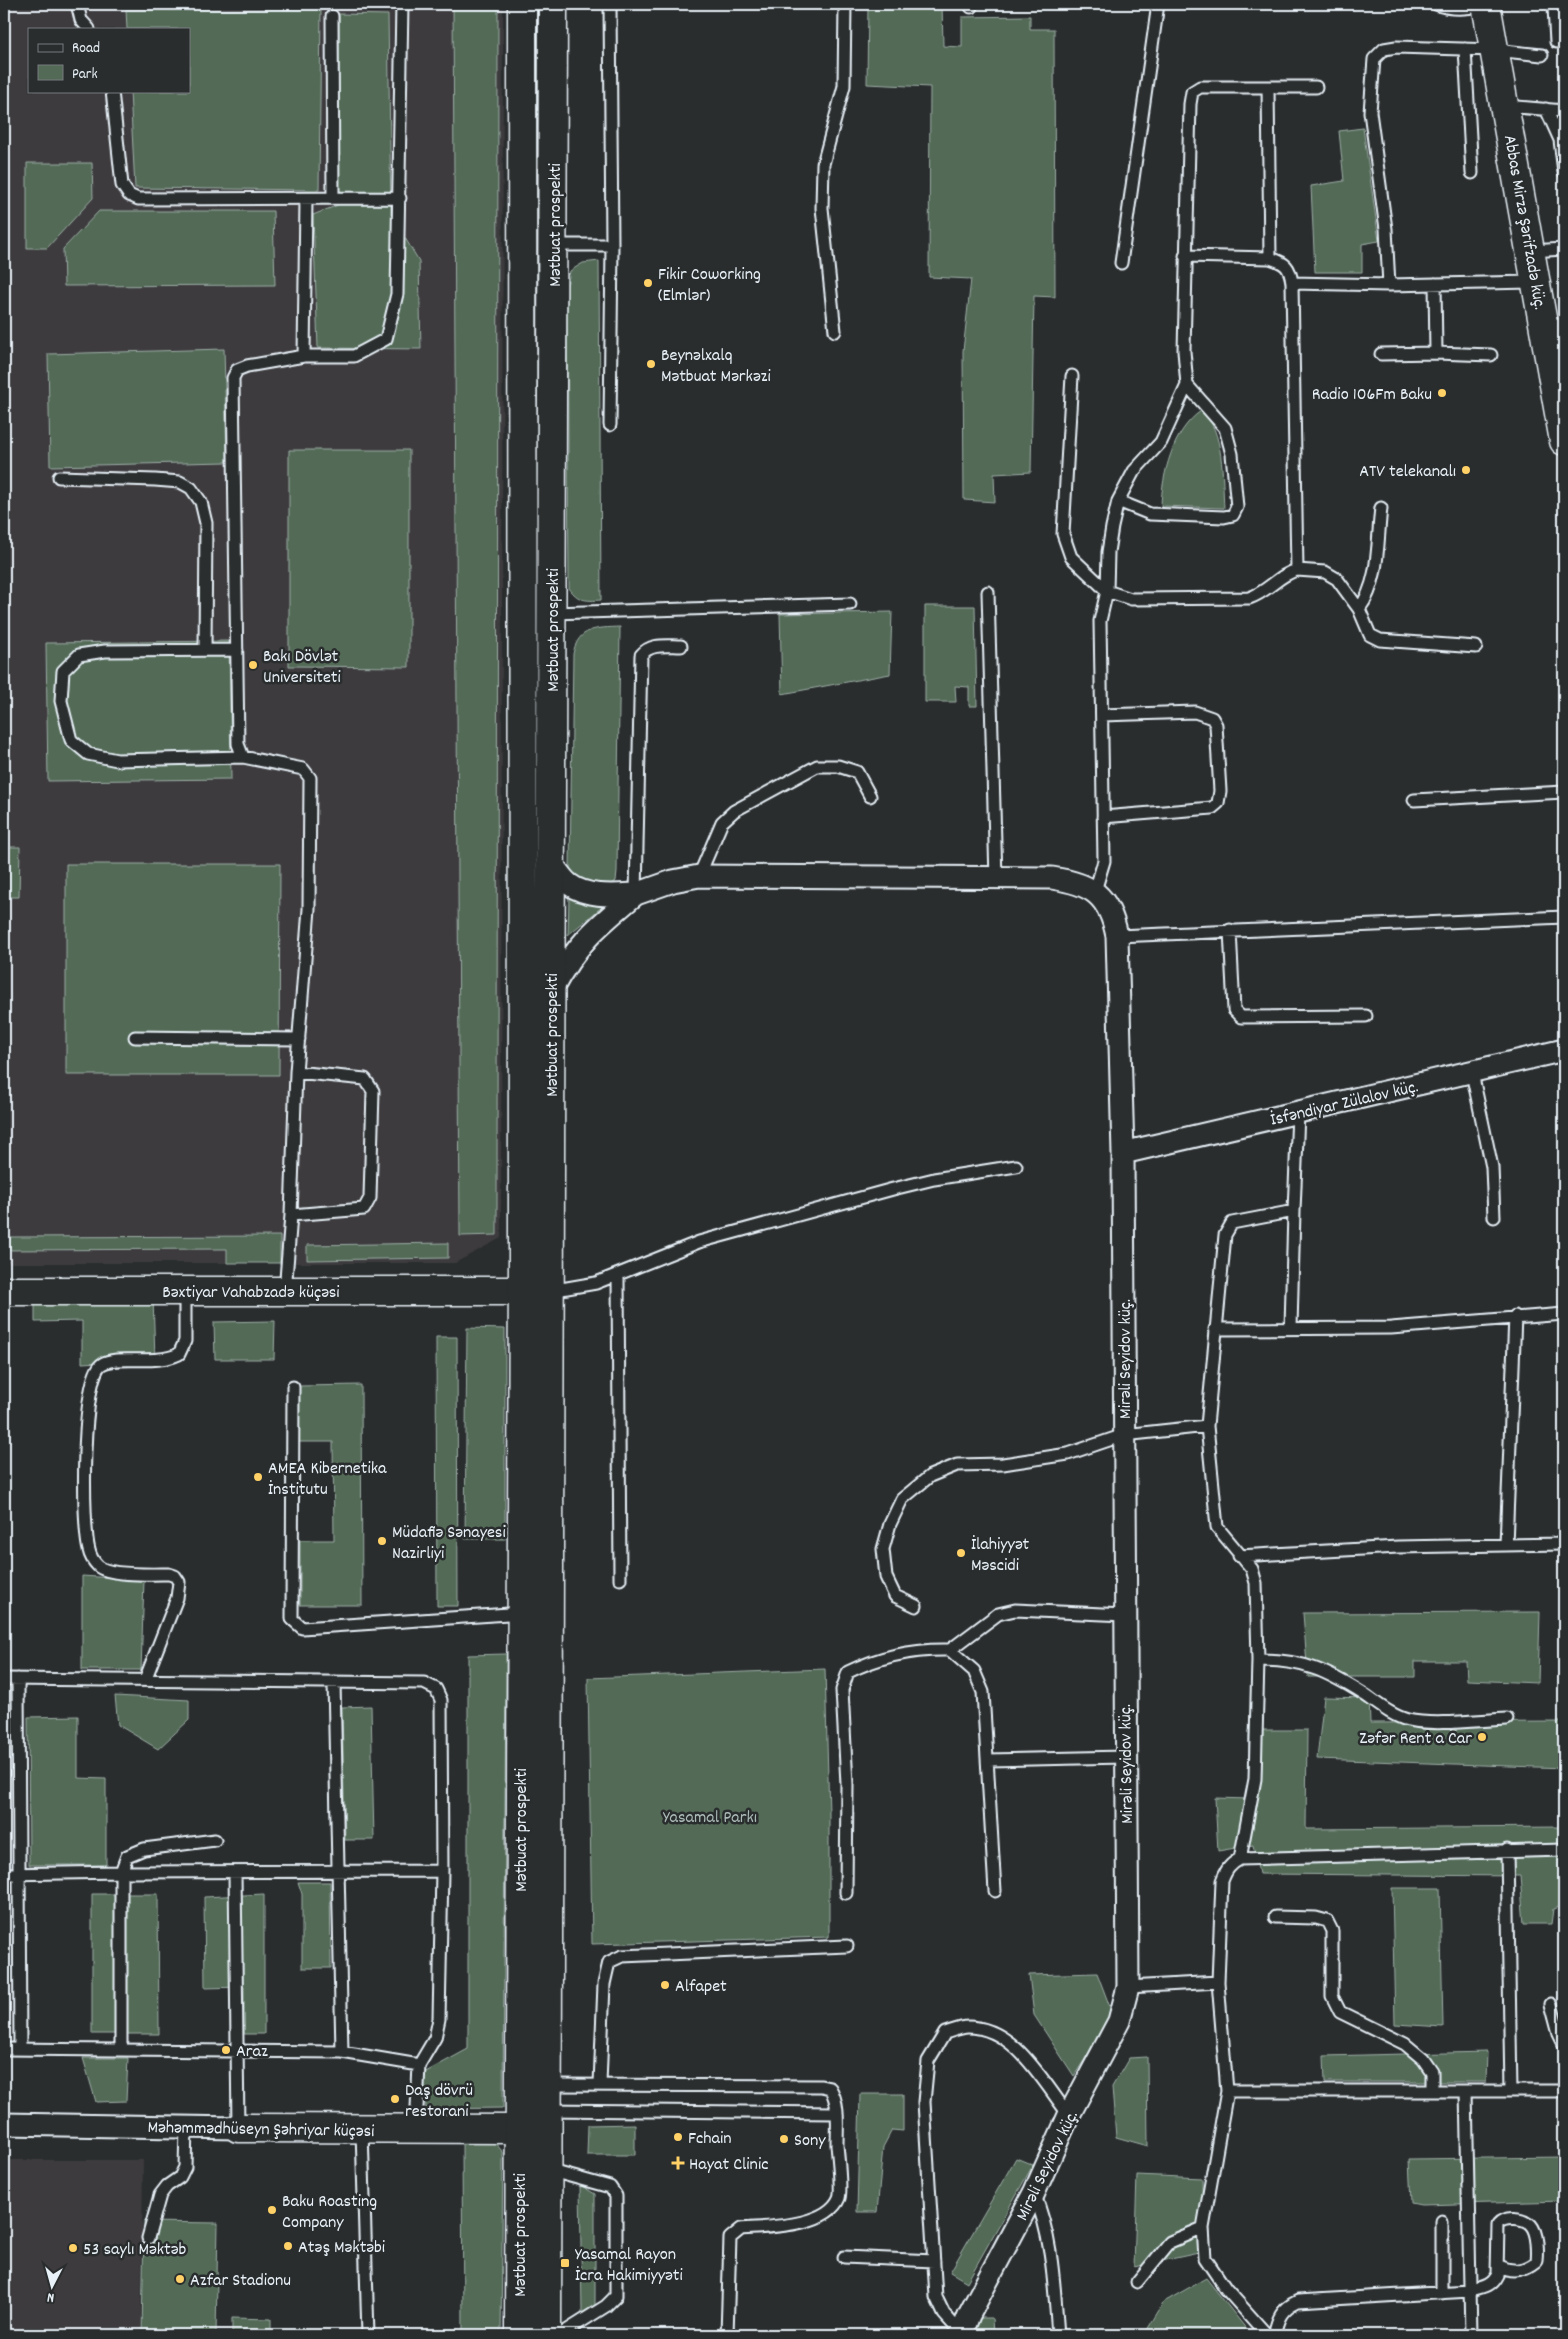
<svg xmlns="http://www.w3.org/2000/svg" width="1568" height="2339" font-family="Dekko,sans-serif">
  <rect width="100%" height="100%" fill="#2a2d2e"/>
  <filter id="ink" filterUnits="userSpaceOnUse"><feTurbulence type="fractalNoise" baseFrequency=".02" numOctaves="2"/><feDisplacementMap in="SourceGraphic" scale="10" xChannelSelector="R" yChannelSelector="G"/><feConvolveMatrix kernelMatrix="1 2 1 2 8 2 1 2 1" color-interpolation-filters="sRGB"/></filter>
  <g filter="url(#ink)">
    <path fill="#3c3a3e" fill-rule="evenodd" d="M 4,4 L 503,4 L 501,1238 L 455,1263 L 4,1263 ZM 29,29 L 189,29 L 189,91 L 29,91 Z
      M 4,2160 L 143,2160 L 141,2335 L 4,2335 Z"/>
    <path fill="#536a57" stroke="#9eaea8" d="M 453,4 L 498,4 L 497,1235 L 460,1236 Z
      M 868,4 L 942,4 L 943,46 L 962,47 L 962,17 L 1030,16 L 1030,29 L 1054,29 L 1055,297 L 1034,296 L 1031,472 L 994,474 L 995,502 L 964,500 L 963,351 L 971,279 L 929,277 L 930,87 L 867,84 Z
      M 321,9 L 319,190 L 135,188 L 130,91 L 189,91 L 189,29 L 127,29 L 126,10 Z
      M 339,14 L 388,15 L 391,215 L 419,261 L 421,349 L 318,348 L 313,215 L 338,205 Z
      M 1363,128 L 1379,241 L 1362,244 L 1362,272 L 1315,272 L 1311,186 L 1344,181 L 1339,131 Z
      M 27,163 L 92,163 L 93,198 L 47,248 L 27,248 Z
      M 99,211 L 273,211 L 275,285 L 64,286 L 63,249 Z
      M 599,261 L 601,600 C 586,601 578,601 569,588 L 567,286 L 570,271 L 583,263 Z
      M 224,349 L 227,462 L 50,466 L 48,354 Z
      M 1201,411 C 1225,429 1222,480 1224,508 L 1161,506 C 1162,474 1173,430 1201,411 Z
      M 289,450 L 409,450 L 409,667 L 289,666 Z
      M 925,606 L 975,606 L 977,706 L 969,706 L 969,687 L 955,686 L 956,702 L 925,702 Z
      M 892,612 L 890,674 L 782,694 L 780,614 Z
      M 620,627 L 617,871 L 616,881 L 608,887 L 580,880 L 570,869 L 573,654 C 578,627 597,628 620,627 Z
      M 229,641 L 231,779 L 48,781 L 46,643 Z
      M 4,847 L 20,847 L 19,897 L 4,897 Z
      M 66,864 L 280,864 L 279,1075 L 66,1075 Z
      M 569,897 L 602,907 L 568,935 Z
      M 280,1236 L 280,1263 L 227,1263 L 227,1249 L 4,1250 L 4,1237 Z
      M 448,1243 L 448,1258 L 307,1260 L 307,1245 Z
      M 153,1297 L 155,1359 L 82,1363 L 82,1321 L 35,1322 L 35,1298 Z
      M 275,1321 L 274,1359 L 215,1359 L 214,1322 Z
      M 467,1328 L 505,1329 L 505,1539 L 465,1539 Z
      M 436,1337 L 457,1337 L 458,1606 L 437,1606 Z
      M 361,1385 L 362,1605 L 300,1605 L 300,1540 L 334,1540 L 333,1442 L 298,1442 L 298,1386 Z
      M 82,1576 L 144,1580 L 141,1670 L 82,1670 Z
      M 1540,1612 L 1538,1683 L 1467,1680 L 1466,1661 L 1415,1661 L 1415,1677 L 1308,1677 L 1303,1613 Z
      M 506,1654 L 503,2108 L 426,2109 L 424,2073 L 468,2049 L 468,1655 Z
      M 825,1669 L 829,1814 L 829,1937 L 592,1944 L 588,1678 Z
      M 115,1696 L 189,1700 L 189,1720 L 158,1749 L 118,1725 Z
      M 1324,1697 L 1369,1698 L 1370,1723 L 1564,1722 L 1564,1768 L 1317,1759 Z
      M 371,1706 L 374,1840 L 345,1840 L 342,1707 Z
      M 78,1716 L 78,1778 L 106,1779 L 106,1865 L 29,1865 L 28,1717 Z
      M 1249,1730 L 1307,1730 L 1306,1829 L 1564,1827 L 1564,1905 L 1553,1909 L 1551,1924 L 1524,1924 L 1520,1876 L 1259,1874 L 1253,1845 L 1218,1851 L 1215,1798 L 1249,1799 Z
      M 298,1882 L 330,1882 L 331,1968 L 302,1968 L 302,1894 Z
      M 1392,1888 L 1440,1888 L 1443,2027 L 1395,2024 Z
      M 92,1894 L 158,1894 L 159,2034 L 92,2034 Z
      M 264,1894 L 264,2034 L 244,2034 L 244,1987 L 205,1988 L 204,1897 Z
      M 1097,1973 L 1113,2015 L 1074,2076 L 1034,2015 L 1029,1975 Z
      M 1487,2052 L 1486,2082 L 1325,2082 L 1324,2056 Z
      M 1147,2057 L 1148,2146 L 1116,2137 L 1112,2087 L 1129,2058 Z
      M 83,2058 L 128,2058 L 126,2101 L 96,2102 Z
      M 860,2094 L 903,2094 L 903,2131 L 892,2130 L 883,2147 L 877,2212 L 857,2212 Z
      M 635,2124 L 635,2155 L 587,2155 L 588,2125 Z
      M 462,2141 L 493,2141 L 503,2152 L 501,2335 L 463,2335 Z
      M 1564,2157 L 1564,2207 L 1564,2201 L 1421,2205 L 1411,2203 L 1409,2159 Z
      M 1016,2158 L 1033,2165 L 967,2282 L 950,2272 Z
      M 1137,2175 L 1202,2178 L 1203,2252 L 1134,2267 Z
      M 580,2185 L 595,2194 L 595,2308 L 582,2313 Z
      M 144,2222 L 218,2223 L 216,2335 L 142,2335 Z
      M 1206,2278 L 1251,2335 L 1144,2335 L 1164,2302 Z
      M 232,2318 L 271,2319 L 271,2335 L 232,2335 Z
      M 976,2318 L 992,2318 L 993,2335 L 972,2335 Z"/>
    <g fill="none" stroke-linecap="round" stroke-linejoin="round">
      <defs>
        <path id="lane" d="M 77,4 L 81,20 L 89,29
          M 1436,4 C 1453,11 1468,8 1486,5
          M 971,7 L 971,4
          M 332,16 L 333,198
          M 1556,42 L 1554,8 L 1557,4
          M 1465,49 L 1472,173
          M 1268,87 L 1270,258 C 1286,263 1290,267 1292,283 L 1297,570 L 1325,572 L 1337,579 L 1359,609 L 1370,635 L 1380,640 L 1476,647
          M 112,91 L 122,185 L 129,195 L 138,199 L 400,198
          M 1505,106 L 1564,111
          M 1546,109 L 1560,140 L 1564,172
          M 554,245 L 612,245 L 610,4
          M 1531,251 L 1564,249
          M 1185,256 L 1270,258
          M 1121,263 L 1158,4
          M 1292,283 L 1389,285 L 1536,282
          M 1435,284 L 1436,353 L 1491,355
          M 1389,285 L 1386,229 L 1370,112 L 1374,59 L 1384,49 L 1396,47 L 1495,50 L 1542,55
          M 1545,328 L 1564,324
          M 835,331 L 822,208 L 823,164 L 844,86 L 845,4
          M 1381,354 L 1436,353
          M 304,356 L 354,356 L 386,339 L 397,294 L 402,4
          M 1072,376 L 1063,534 L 1071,557 L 1107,591 L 1131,599 L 1249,598 C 1268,592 1278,575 1297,570
          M 610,425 L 612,245
          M 59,477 L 155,480 L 180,482 L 191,488 L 201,502 L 206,523 L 205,650
          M 1118,501 L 1150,514 L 1224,517 L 1233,515 L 1237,507 L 1232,454 L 1225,428 L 1187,385 L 1184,351 L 1190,104 L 1192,92 L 1200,87 L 1316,87
          M 988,592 L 996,879
          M 1359,609 C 1380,582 1377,541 1381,508
          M 552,613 L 850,604
          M 237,650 L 105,651 L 79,655 L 63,671 L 61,701 L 71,740 L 88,754 L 117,760 L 243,757
          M 1102,715 L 1195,712 L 1212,718 L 1216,725 L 1220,791 L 1218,803 L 1212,808 L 1103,817
          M 1414,800 L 1564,792
          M 699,876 L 722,822 L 734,811 L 817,766 L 838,766 L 857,772 L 870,796
          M 1095,891 L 1104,861 L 1100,621 L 1107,591 L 1108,552 L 1112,527 L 1118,501 L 1134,471 L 1161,442 L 1187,385
          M 636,894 L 641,655 C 651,643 666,646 681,646
          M 1230,930 L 1234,1010 L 1241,1017 L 1366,1016
          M 1117,936 L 1564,917
          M 135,1037 L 299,1039
          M 1472,1073 L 1492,1167 L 1494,1217
          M 291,1215 L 364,1209 L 370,1198 L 373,1091 L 365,1079 L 296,1072
          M 618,1276 L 620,1579
          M 550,1291 L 596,1283 L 699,1242 L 893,1189 L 934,1179 L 1016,1166
          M 285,1292 L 291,1215 L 296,1072 L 309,909 L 310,778 L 303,769 L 243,757 L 238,744 L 233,378 L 237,370 L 247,366 L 304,356 L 306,199
          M 1291,1328 L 1294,1211
          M 1215,1329 L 1391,1328 L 1564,1314
          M 293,1387 L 292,1619 L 302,1628 L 522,1613
          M 1207,1426 L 1225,1235 L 1232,1223 L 1294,1211 L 1298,1113
          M 1506,1545 L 1515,1316
          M 1239,1556 L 1398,1547 L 1564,1544
          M 916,1606 L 895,1596 L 886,1577 L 883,1549 L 890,1524 L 902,1499 L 930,1476 L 957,1465 L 1003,1464 L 1068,1454 L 1124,1435 L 1207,1426 L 1217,1527 L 1252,1569 L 1256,1583 L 1258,1660 L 1255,1779 L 1240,1859
          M 950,1650 L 998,1614 L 1015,1610 L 1125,1615
          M 1258,1660 C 1304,1660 1327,1671 1365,1695 C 1378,1704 1392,1716 1408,1720 C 1433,1726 1480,1720 1507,1719
          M 4,1679 L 424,1683 L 436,1689 L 441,1700 L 442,1871 L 439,2019 L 435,2038 L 419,2065 L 416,2129
          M 18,1679 L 20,2049
          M 145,1680 L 177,1598 L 179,1582 L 175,1576 L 169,1574 C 154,1574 108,1576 98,1566 C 94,1562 90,1555 89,1550 C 82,1525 81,1376 102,1364 C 118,1354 154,1366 179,1354 L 185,1341 L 185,1290
          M 334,1682 L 342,2052
          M 988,1760 L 1125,1757
          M 1507,1850 L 1511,2091
          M 235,1872 L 238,2128
          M 4,1874 L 121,1872 L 442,1871
          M 846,1893 L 847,1784 L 842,1690 L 848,1672 C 880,1656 914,1649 950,1650 L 974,1671 L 983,1692 L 995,1891
          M 1275,1917 L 1316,1918 L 1327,1921 L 1332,1931 L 1332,1996 L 1340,2012 L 1405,2044 L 1423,2059 L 1432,2072 L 1432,2091
          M 1128,1987 L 1218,1982
          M 1551,2004 L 1559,2034 L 1564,2044
          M 4,2049 L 342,2052 L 419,2065
          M 121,2050 L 121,1872 L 127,1856 L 144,1849 L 215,1840
          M 600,2084 L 604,1984 L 609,1962 L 622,1956 L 847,1946
          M 547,2085 L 821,2086 L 830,2088 C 840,2104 837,2127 837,2145 C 838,2155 842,2191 839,2198 C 827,2227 767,2227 741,2229 L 730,2238 L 727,2335
          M 1227,2091 L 1564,2091
          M 1466,2091 L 1471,2335
          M 547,2110 L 836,2113
          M 362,2130 L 368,2335
          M 548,2170 L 610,2187 L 616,2196 L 616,2296 L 606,2306 L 560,2335
          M 1034,2193 C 1053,2239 1054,2286 1058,2335
          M 148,2238 L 160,2195 L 167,2186 L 180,2177 L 185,2167 L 186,2127
          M 844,2257 L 934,2261
          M 1137,2282 L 1170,2242 L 1203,2228
          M 1442,2293 L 1442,2221
          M 961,2333 L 944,2314 L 936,2297 L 924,2102 L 928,2061 L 945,2033 C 952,2031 961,2027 968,2027 C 1015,2027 1043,2082 1069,2115
          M 1267,2335 L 1226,2289 L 1205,2258 L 1203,2228 L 1227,2091 L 1218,1982 L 1222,1881 C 1226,1870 1230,1864 1240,1859 L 1564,1850
          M 1274,2335 C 1278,2318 1281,2309 1298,2301 L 1470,2291 C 1483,2288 1491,2287 1497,2275 L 1498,2224 C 1505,2216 1524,2217 1531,2225 C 1538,2233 1538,2252 1537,2261 C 1525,2271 1513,2273 1499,2266"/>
        <path id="street" d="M 636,894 L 673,881 L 699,876 L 1052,878 C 1092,884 1109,895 1117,936 L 1123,1153 L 1128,1987 L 1119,2021 L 1069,2115 L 1034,2193 L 969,2315 L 961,2335
          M 551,991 C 577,943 595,928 636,894 C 615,895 587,898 569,884 C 562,879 557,869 551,863
          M 1123,1153 L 1564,1050
          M 4,2124 L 238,2128"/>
        <path id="secondary" d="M 1486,4 L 1564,441
          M 4,1291 L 546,1291
          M 238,2128 L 519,2129"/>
        <path id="primary" d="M 519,2335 L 523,1255 L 522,4
          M 547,2335 L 553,4"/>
      </defs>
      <use href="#lane" stroke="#e8f1f8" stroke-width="15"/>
      <use href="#street" stroke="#e8f1f8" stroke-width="25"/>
      <use href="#secondary" stroke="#e8f1f8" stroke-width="31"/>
      <use href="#primary" stroke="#e8f1f8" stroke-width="31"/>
      <use href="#lane" stroke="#2a2d2e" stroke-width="11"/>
      <use href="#street" stroke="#2a2d2e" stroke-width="21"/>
      <use href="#secondary" stroke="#2a2d2e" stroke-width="28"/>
      <use href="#primary" stroke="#2a2d2e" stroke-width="28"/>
    </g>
  </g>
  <g fill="#ffd166" stroke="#2a2d2e" stroke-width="2">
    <circle cx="648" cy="283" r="5"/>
    <circle cx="651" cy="364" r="5"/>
    <circle cx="1442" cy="393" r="5"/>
    <circle cx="1466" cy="470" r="5"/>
    <circle cx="253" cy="665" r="5"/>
    <circle cx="258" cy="1477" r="5"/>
    <circle cx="382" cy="1541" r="5"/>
    <circle cx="961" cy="1553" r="5"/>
    <circle cx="1482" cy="1737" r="5"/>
    <circle cx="665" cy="1985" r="5"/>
    <circle cx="226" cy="2050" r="5"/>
    <circle cx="395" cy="2099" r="5"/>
    <circle cx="678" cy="2137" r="5"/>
    <circle cx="784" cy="2139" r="5"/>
    <path d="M675.5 2155.5h5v5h5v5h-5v5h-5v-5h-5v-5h5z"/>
    <circle cx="272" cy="2210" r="5"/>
    <circle cx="288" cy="2246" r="5"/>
    <circle cx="73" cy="2248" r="5"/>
    <rect x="560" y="2258" width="10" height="10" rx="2.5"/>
    <circle cx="180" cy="2279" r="5"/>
  </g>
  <g text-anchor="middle" stroke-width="5" stroke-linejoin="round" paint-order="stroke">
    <g font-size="18" fill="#e8f1f8" stroke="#2a2d2e">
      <text transform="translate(1526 222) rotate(80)" y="6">Abbas Mirzə Şərifzadə küç.</text>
      <text transform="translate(554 225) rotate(-90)" y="6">Mətbuat prospekti</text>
      <text transform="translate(552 630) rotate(-90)" y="6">Mətbuat prospekti</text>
      <text transform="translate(551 1035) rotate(-90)" y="6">Mətbuat prospekti</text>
      <text transform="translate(1344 1102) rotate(-13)" y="6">İsfəndiyar Zülalov küç.</text>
      <text x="251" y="1297">Bəxtiyar Vahabzadə küçəsi</text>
      <text transform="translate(1124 1359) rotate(-90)" y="6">Mirəli Seyidov küç.</text>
      <text transform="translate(1125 1764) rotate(-91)" y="6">Mirəli Seyidov küç.</text>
      <text transform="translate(520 1830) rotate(-90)" y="6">Mətbuat prospekti</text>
      <text transform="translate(261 2128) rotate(1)" y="6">Məhəmmədhüseyn Şəhriyar küçəsi</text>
      <text transform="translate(1046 2165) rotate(-64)" y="6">Mirəli Seyidov küç.</text>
      <text transform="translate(519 2235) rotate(-90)" y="6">Mətbuat prospekti</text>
    </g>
    <g font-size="18" fill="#e8f1f8" stroke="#2a2d2e" text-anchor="start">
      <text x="658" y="279">Fikir Coworking<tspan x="658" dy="21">(Elmlər)</tspan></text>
      <text x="661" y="360">Beynəlxalq<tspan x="661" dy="21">Mətbuat Mərkəzi</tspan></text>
      <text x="1432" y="399" text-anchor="end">Radio 106Fm Baku</text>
      <text x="1456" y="476" text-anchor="end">ATV telekanalı</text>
      <text x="263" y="661">Bakı Dövlət<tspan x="263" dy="21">Universiteti</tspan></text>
      <text x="268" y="1473">AMEA Kibernetika<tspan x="268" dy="21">İnstitutu</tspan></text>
      <text x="392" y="1537">Müdafiə Sənayesi<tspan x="392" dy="21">Nazirliyi</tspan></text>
      <text x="971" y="1549">İlahiyyət<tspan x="971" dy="21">Məscidi</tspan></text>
      <text x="1472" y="1743" text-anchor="end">Zəfər Rent a Car</text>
      <text x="675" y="1991">Alfapet</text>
      <text x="236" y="2056">Araz</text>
      <text x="405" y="2095">Daş dövrü<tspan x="405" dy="21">restorani</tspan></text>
      <text x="688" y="2143">Fchain</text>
      <text x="794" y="2145">Sony</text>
      <text x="689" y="2169">Hayat Clinic</text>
      <text x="282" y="2206">Baku Roasting<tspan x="282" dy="21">Company</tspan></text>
      <text x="298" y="2252">Atəş Məktəbi</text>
      <text x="83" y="2254">53 saylı Məktəb</text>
      <text x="575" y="2259">Yasamal Rayon<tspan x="575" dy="21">İcra Hakimiyyəti</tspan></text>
      <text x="190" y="2285">Azfar Stadionu</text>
    </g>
    <g font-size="18" fill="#acbbb8" stroke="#2a2d2e">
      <text x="710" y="1822">Yasamal Parkı</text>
    </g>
  </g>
  <rect width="1568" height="2339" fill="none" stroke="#2a2d2e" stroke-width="20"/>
  <rect x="10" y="10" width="1548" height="2319" fill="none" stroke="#e8f1f8" stroke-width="2" filter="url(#ink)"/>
  <rect x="28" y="28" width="162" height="65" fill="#2a2d2e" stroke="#767b7f"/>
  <rect x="38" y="44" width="25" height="8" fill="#2a2d2e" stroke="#767b7f"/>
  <text x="72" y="52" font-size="15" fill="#e8f1f8">Road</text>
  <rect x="38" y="65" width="25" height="15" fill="#536a57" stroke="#767b7f"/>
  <text x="72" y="78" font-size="15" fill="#e8f1f8">Park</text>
  <g transform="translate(52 2286) rotate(186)" stroke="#2a2d2e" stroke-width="4" paint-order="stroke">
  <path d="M0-4L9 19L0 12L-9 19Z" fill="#e8f1f8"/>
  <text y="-8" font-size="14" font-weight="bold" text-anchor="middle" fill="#e8f1f8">N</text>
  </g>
</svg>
